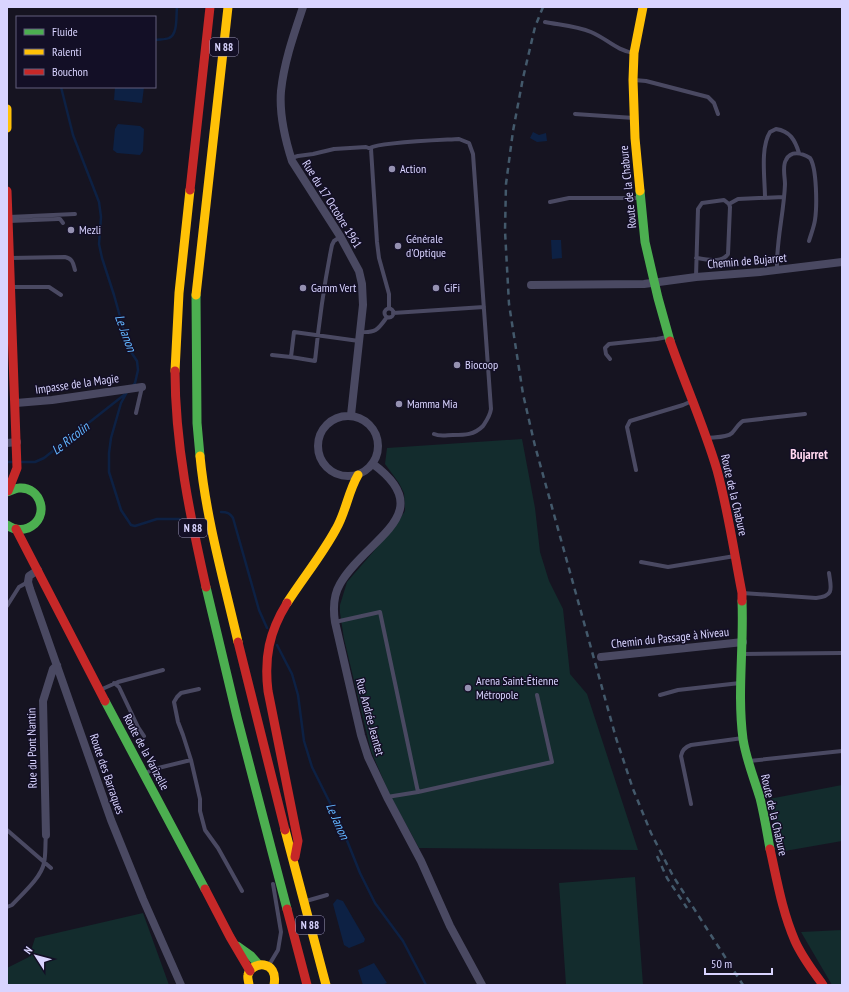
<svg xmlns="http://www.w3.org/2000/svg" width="849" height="992" font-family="'PT Sans Narrow',sans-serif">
  <rect width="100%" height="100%" fill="#161421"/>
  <path fill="#132c2d" d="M 522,439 L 535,508 L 540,552 L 549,581 L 563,609 L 570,674 L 587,694 L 638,850 L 419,848 L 389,793 L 371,751 L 344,639 L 340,613 L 340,605 L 347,582 L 393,529 L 405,511 L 404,493 L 399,483 L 385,464 L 387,448 Z
    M 842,785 L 842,841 L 779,852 L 769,799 Z
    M 635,877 L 643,985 L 566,985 L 559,883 Z
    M 143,913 L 169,985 L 7,985 L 7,968 L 29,957 L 35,938 Z
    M 842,930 L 842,985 L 832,985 L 801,932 Z"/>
  <path fill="#0d2144" d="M 115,87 L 144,87 L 142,103 L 114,100 Z
    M 118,124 L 140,126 L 144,129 L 143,151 L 140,155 L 117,153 L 113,150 L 115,129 Z
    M 533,132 L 539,135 L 546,133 L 547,141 L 537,142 L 530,138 Z
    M 551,240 L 561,240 L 562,258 L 552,259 Z
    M 337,899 L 343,901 L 365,939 L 364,942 L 349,948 L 344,945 L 333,904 Z
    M 374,963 L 387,983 L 382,985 L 363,985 L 358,970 Z"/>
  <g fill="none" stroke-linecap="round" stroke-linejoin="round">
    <path stroke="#0d2144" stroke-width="2.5" d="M 155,40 C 159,39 165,40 169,38 C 178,35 176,15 177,7
      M 61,87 L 73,135 L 99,202 L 101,217 L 99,244 L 102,258 L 114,295 L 129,349 L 137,361 L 138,370 L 135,383 L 132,387
      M 127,392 L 121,403 L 111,438 L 109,453 L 109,472 L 121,510 L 131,525 L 135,526 L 157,519 L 180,519
      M 7,462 L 14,462
      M 19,462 L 35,462 L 44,458 L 124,395
      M 221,512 C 227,512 230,513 233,518 L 259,610 L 267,628
      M 277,645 L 292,674 L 298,695 L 304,741 L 312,767 L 340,823 L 360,873 L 375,903 L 403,941 L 426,985"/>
    <path stroke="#4a4962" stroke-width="4" d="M 545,22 C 560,25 576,26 591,32 C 606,38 617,51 634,53
      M 634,80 L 646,81 L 708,97 L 714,103 L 718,114
      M 575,114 L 634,118
      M 370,148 C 380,142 443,140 459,139 L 469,143 L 473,154 L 491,409 C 490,416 487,420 483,426 C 474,435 465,435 453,435 C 447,435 440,437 434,434
      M 291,158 L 298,156 L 313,154 L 334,149 L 366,147 L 371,149 L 377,242 L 379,258 L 389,294 L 389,308
      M 765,198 C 765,179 760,148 770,132 L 776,129 C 790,131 795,140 799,153
      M 550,202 L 569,198 L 640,198
      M 729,204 L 738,199 L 784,197
      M 9,217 L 75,214
      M 9,221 L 58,219 L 60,219 L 63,223
      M 340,237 L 334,241 L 332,245 C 324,284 319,322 315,361 L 291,357 L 294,332 L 359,341
      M 10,258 L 65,257 C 73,259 73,263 75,270
      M 777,270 C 776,241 784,213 785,184 C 785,177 782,166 786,160 C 791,150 802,153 810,158 C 817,168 817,207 815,220 C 814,227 811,234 809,241
      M 696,277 L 698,209 L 702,203 L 724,200 L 729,204 L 730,207 L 728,254 C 721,264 707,259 696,258
      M 11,287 L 49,287 L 61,295
      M384.5 313a4.5 4.5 0 1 1 9 0a4.5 4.5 0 1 1-9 0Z
      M 393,313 L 484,307
      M 361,332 C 377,333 378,329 387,317
      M 272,355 L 291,357
      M 610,359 L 606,354 L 605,348 L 609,344 L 657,339 L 667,337
      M 136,413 L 142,387
      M 707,438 C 714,437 727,438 732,433 C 736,429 738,424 743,421 L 805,414
      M 636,470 L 627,427 L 630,421 L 683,405 L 692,401
      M 641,562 L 668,567 L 735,556
      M 742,593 L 816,598 C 835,596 831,588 829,573
      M 7,606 L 19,587 L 28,582
      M 335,622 L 380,612 L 418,792 L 387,797
      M 742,654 L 842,653
      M 114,683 L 119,687 L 138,727 L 144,736
      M 100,690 L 118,682 L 163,670
      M 660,695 L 678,690 L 740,683
      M 191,760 L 183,735 L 178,722 L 174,702 L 177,697 L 181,693 L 199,689
      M 749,761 L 842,751
      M 144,774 L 154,769 L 191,760 L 200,799 L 200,811 L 205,830 L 218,848 L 242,891
      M 418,792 L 552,762 L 537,695
      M 691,804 L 681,756 C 682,750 685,747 691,745 L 743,738
      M 7,830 L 51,868
      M 306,901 L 327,895
      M 7,907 L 12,905 C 22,894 41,878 44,863 C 46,854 45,844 46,835
      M 269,965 L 278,950 L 281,932 L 273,884"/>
    <path stroke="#4a4962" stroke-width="8" d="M 303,7 C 294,34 284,62 281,91 C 279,115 285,139 292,161 L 340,236 L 359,271 L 362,284 L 363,305 L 351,415
      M 531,285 L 644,284 L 696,277 L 760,272 L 842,262
      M 16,403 L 52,400 L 142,387
      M318 446a30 30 0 1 1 60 0a30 30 0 1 1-60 0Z
      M 7,443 L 17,442
      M 373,464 C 441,514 365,539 340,584 C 333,596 333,609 335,622 L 361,735 L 368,757 L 387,797 L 421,861 L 450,926 L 482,985
      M 38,570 L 29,576 L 28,582 L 30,589 L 111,820 L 143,899 L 181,985
      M 601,657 L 743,642
      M 46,835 L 43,701 L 53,669 L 57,665"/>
    <path stroke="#4caf50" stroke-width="9" d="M 640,191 L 645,242 L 658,298 L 670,341
      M 196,295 L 197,423 L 200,456
      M 7,492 C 11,491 15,488 19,488 C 41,486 51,518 28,528 C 20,531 14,530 7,525
      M 206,587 L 237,717 L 287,909
      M 742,601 C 744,647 737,693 743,739 C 746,759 754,778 760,798 C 764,814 767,832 770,849
      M 105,701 L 205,889
      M 237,946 L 251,956 L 259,965"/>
    <path stroke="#ffc107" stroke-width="9" d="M 7,109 L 7,128
      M 640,191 L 635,138 L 633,80 L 634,53 L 643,7
      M 196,295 L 228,7
      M 175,371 L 179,293 L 190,190
      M 200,456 C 206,519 224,581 238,642
      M 287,603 C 303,578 322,555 336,529 C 346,512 348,492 358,475
      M 285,830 L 326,985
      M 249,985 C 249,982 247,978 248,975 C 251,961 279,959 274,985"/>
    <path stroke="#c62828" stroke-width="9" d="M 190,190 L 210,7
      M 7,191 L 17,468 L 8,491
      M 670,341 C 685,384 704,426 717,470 C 728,510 734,552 742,593 L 742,601
      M 175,371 C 175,444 190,516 206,587
      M 16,529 L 105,701
      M 287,603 C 269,632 264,658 268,691 L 298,841 L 295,857
      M 238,642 L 285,830
      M 770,849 C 777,880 782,911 795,941 C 802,957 813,971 823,985
      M 205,889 L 230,937 L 250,971
      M 287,909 L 307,985"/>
    <path stroke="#43596b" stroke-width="2.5" stroke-dasharray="6 5" stroke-linecap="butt" d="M 543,7 L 535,27 L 523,78 L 513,131 L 506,184 L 505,231 L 509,304 L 523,394 L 535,446 L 616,738 L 633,789 L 651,833 L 673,876 L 743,985
      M 657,856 L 667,878 L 687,908"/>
  </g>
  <g fill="#9591b1" stroke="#130f26" stroke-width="1.5">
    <circle cx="392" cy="169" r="4"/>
    <circle cx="71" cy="230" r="4"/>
    <circle cx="398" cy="246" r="4"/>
    <circle cx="303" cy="288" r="4"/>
    <circle cx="436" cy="288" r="4"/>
    <circle cx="457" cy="365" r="4"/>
    <circle cx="399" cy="404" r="4"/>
    <circle cx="468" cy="688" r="4"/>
  </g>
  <g text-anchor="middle" stroke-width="3" stroke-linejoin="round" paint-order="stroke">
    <g fill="#130f26" stroke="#9e99be" stroke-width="1">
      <rect x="210" y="38" width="28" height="18" rx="3"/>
      <rect x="179" y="519" width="28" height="18" rx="3"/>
      <rect x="296" y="916" width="28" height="18" rx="3"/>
    </g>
    <g font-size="11" font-weight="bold" fill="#d9d4ff">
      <text x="224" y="51">N 88</text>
      <text x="193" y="532">N 88</text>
      <text x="310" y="929">N 88</text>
    </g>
    <g font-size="12" fill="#d9d4ff" stroke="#130f26" text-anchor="start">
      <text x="400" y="173">Action</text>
      <text x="79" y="234">Mezli</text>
      <text x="406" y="243">Générale<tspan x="406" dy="14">d'Optique</tspan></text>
      <text x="311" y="292">Gamm Vert</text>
      <text x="444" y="292">GiFi</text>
      <text x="465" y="369">Biocoop</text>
      <text x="407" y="408">Mamma Mia</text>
      <text x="476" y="685">Arena Saint-Étienne<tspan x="476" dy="14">Métropole</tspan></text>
    </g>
    <g font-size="12" fill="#d9d4ff" stroke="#130f26">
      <text transform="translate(628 187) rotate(-96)" y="4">Route de la Chabure</text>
      <text transform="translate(332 204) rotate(58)" y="4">Rue du 17 Octobre 1961</text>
      <text transform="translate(747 261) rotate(-5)" y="4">Chemin de Bujarret</text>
      <text transform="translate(77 384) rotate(-8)" y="4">Impasse de la Magie</text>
      <text transform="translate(734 495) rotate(77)" y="4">Route de la Chabure</text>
      <text transform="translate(670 638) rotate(-6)" y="4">Chemin du Passage à Niveau</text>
      <text transform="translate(370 717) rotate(75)" y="4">Rue Andrée Jeantet</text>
      <text transform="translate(32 748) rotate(-91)" y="4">Rue du Pont Nantin</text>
      <text transform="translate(146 752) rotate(62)" y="4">Route de la Varizelle</text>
      <text transform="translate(107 774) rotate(71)" y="4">Route des Barraques</text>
      <text transform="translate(774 815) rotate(77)" y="4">Route de la Chabure</text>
    </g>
    <g font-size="13" font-style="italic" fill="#62b6ff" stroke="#130f26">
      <text transform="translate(126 333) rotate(70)" y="5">Le Janon</text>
      <text transform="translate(70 438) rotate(-38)" y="5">Le Ricolin</text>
      <text transform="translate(338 821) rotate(66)" y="5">Le Janon</text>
    </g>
    <g font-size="13" font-weight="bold" fill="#ffd6f0" stroke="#130f26">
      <text x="809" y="459">Bujarret</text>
    </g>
  </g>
  <rect width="849" height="992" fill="none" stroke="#d9d4ff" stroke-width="16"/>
  <rect x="16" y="16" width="140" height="72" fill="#130f26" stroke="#625e7d"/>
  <rect x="24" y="29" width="20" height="6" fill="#4caf50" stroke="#625e7d"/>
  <text x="52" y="36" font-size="12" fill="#d9d4ff">Fluide</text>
  <rect x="24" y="49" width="20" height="6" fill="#ffc107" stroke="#625e7d"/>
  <text x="52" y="56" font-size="12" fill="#d9d4ff">Ralenti</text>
  <rect x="24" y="69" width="20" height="6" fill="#c62828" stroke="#625e7d"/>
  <text x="52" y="76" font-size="12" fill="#d9d4ff">Bouchon</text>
  <g transform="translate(36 956) rotate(306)" stroke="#130f26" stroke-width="3" paint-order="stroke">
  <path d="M0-3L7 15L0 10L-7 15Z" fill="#d9d4ff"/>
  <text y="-6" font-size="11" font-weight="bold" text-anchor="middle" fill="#d9d4ff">N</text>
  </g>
  <path d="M705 968v6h67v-6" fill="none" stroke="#d9d4ff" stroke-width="2"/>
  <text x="711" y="968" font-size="12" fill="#d9d4ff" stroke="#130f26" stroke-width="3" paint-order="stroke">50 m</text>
</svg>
